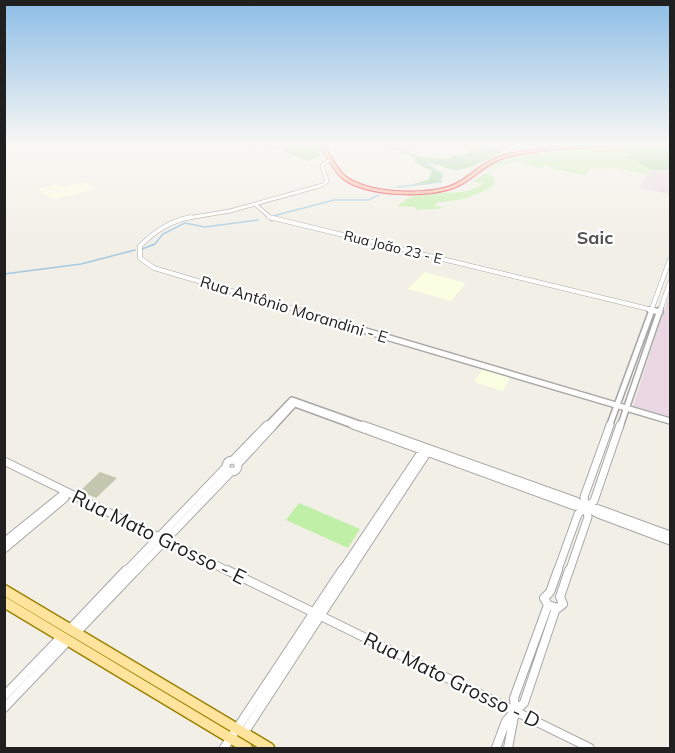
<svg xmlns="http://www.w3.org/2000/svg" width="675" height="753" font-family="Mulish,sans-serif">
  <rect width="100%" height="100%" fill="#f1efe6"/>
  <path fill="#ebd7e4" d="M 652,170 L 670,170 L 670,194 L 640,188 L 648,174 Z
    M 670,292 L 670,417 L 633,406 Z"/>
  <path fill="#faffe1" d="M 85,182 L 95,189 L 53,200 L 38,189 L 57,184 L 62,187 Z
    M 425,272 L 428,273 L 466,283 L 451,301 L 408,289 Z
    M 483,368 L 511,377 L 503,391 L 474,382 Z"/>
  <path fill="#c3c7b0" d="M 100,472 L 117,478 L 96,498 L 80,491 Z"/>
  <path fill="#c0efa8" d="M 608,147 L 635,155 L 628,158 L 652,170 L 648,174 L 614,168 L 589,169 L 585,175 L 554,169 L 546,165 L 542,169 L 514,160 L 510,163 L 486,168 L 488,164 L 526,155 Z
    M 486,173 L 494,177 L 494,184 C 483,195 454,202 438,202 L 434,206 L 443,207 C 436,211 426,208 417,210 L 414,207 L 397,206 C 400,204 405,200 409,198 C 433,187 463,200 484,183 L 471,182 Z
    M 299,503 L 360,529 L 348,548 L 286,520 Z"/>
  <path fill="#9fd497" d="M 268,145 L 319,145 L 322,149 L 319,157 L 307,161 Z
    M 391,145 L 422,157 L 449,159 L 451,158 L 450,156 L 469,153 L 468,145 L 512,145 C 499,153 472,170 456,170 C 448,170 439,163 429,164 L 443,174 L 441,182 L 410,185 L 428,180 L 432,171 L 414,162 L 416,158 L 388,147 Z
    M 631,145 L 670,147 L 670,170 L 652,170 L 627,157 L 633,154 L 608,147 Z"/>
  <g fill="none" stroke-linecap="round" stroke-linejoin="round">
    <path stroke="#a3cae2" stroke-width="1.5" d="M 398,187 L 441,182 L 437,172 L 424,163 C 449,164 469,160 492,150 L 490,147 L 495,145
      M 273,216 L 334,200 L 368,200 L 379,195
      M 142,249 L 155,244 L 163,234 L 185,223 L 205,227 L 258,220
      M 4,274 L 81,264 L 135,250"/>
    <defs>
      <path id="tertiary-far4" d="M 255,204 L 272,219
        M 182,219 L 230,211 L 323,185 L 327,181 L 322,166 L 331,159"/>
      <path id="tertiary-far3" d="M 191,217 C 170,221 155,231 140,246 L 140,258 L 154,268 L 300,311
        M 269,217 L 657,311
        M 651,311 L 670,259
        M 660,311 L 670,282"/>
      <path id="tertiary-far2" d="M 295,310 L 670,421
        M 650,310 L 660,312
        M 295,404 L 358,427
        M 266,427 L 292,400 L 368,427
        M 273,427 L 296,402
        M 609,427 L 652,310
        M 620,427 L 660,310"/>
      <path id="tertiary-far1" d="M 353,425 L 574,506 L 586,507 L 598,514 L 670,541
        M 363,425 L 576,501 L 586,507 L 599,509 L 670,535
        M226 466a6 6 0 1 1 12 0a6 6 0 1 1-12 0Z
        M 233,460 L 267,425
        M 4,461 L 230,572
        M 239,463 L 274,425
        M 4,542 L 66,492
        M 4,549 L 65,498 L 66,492
        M 125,572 L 225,468
        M 135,572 L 232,471
        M 341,572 L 424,448
        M 349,572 L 429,450
        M 557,572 L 578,514 L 586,507 L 584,497 L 610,425
        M 569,572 L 588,517 L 586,507 L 594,501 L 620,425"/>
      <path id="tertiary" d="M 227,570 L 590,748
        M 558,570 L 550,592 L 544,598 L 548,605 L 558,608 L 563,604 L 560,597
        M 560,597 L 569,570
        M 70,629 L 126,570
        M 76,633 L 136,570
        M 4,696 L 61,637
        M 4,708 L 68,641
        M 244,733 L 350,570
        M 224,748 L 342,570
        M 496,748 L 506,721 L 515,711 L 514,698 L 548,605
        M 508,748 L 515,711 L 524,703 L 556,608"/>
      <path id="primary" d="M 4,590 L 269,748
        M 4,602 L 247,748"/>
      <path id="trunk" d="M 320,145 L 324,145 C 330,154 336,167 344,175 C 365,194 431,196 455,184 C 470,177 481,163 498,157 C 524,149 553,148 580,146 C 592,145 604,144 616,145 L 614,146 C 578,149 535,148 501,159 C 484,165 474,179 458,186 C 432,199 367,197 343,179 C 333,171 327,156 320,145 Z
        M 662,145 L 670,145 L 670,146 L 664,146 Z"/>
    </defs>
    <use href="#tertiary-far4" stroke="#a7a7a7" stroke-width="4.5"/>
    <use href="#tertiary-far3" stroke="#a7a7a7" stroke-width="5"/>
    <use href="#tertiary-far2" stroke="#a7a7a7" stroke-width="8"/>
    <use href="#tertiary-far1" stroke="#a7a7a7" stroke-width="9"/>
    <use href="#tertiary" stroke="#a7a7a7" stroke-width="10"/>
    <use href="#primary" stroke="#9c8200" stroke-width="13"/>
    <use href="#trunk" stroke="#ea183e" stroke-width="2"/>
    <use href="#tertiary-far4" stroke="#fff" stroke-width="3"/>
    <use href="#tertiary-far3" stroke="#fff" stroke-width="4"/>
    <use href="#tertiary-far2" stroke="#fff" stroke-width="5"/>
    <use href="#tertiary-far1" stroke="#fff" stroke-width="7"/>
    <use href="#tertiary" stroke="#fff" stroke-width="8"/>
    <use href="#primary" stroke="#ffe49d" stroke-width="10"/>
    <use href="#trunk" fill="#f7b694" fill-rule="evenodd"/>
  </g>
  <linearGradient id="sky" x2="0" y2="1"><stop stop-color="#8cbde6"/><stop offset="0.58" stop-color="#f9f8f4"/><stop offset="1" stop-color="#f9f8f4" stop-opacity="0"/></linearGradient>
  <rect width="675" height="250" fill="url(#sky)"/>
  <g text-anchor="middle" stroke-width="4.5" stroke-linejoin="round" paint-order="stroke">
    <g font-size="14" fill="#202020" stroke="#fff">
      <text transform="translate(393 247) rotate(14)" y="5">Rua João 23 - E</text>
    </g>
    <g font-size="16" fill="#202020" stroke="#fff">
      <text transform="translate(294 309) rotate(17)" y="6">Rua Antônio Morandini - E</text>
    </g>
    <g font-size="18" font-weight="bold" fill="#535353" stroke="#fff">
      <text x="595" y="244">Saic</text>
    </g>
    <g font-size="20" fill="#202020" stroke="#fff">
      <text transform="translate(159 537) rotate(26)" y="7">Rua Mato Grosso - E</text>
      <text transform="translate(452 680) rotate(26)" y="7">Rua Mato Grosso - D</text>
    </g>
  </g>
  <rect width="675" height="753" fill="none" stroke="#202020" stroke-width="12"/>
</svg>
